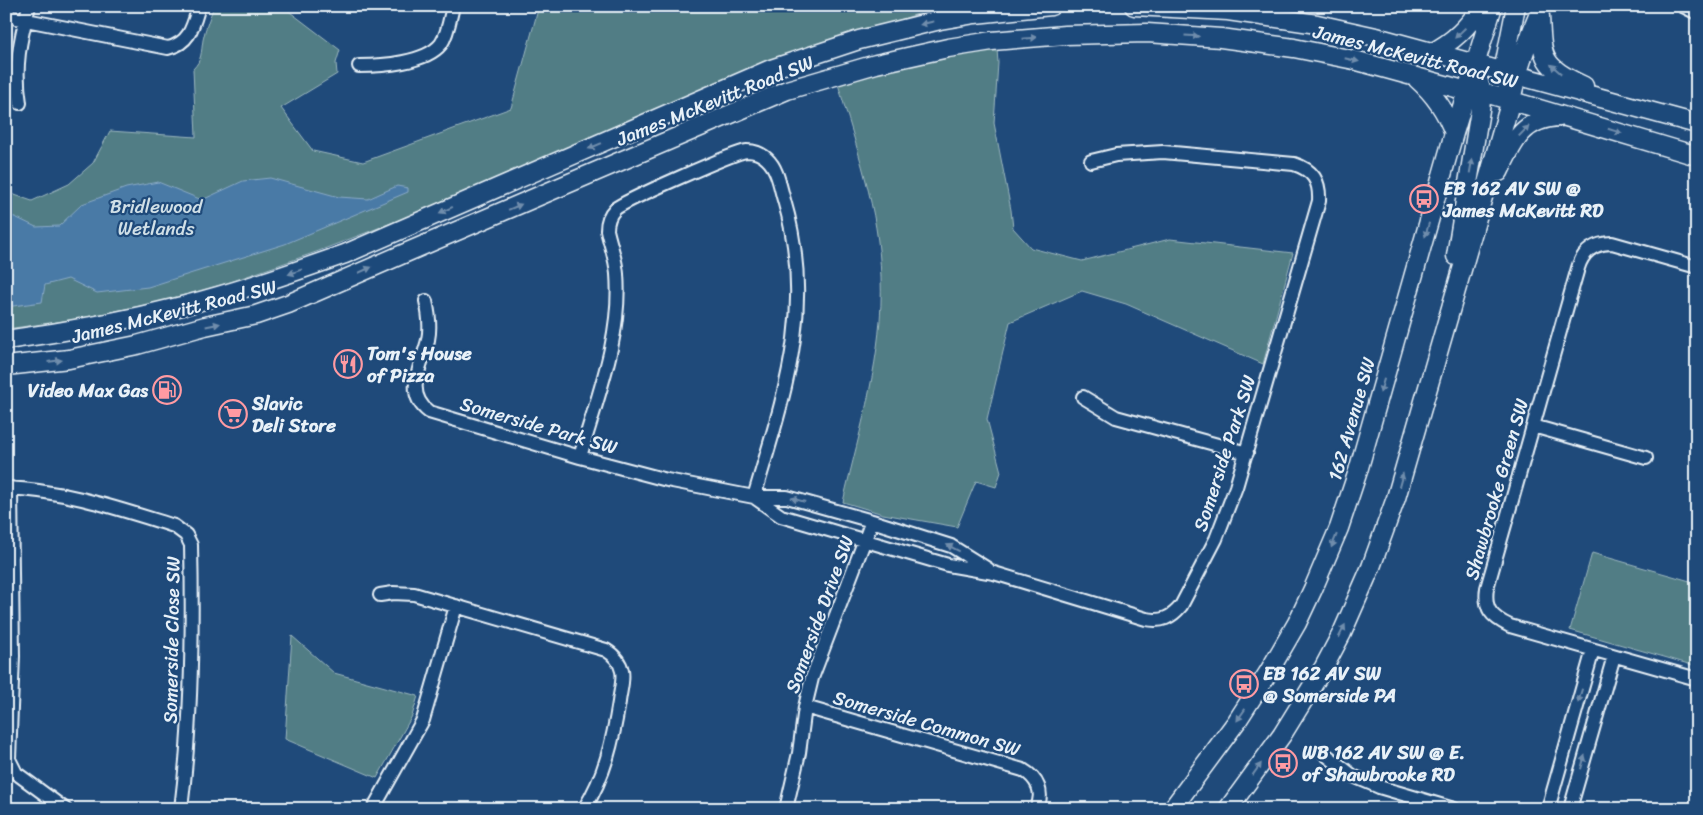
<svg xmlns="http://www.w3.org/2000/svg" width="1703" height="815" font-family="Sriracha,sans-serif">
  <rect width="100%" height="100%" fill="#1f4a7a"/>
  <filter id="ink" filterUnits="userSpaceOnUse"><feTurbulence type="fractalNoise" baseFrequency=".02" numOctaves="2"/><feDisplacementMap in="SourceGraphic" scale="10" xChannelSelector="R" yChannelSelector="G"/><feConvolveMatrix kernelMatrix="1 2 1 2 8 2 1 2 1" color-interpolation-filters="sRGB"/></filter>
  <g filter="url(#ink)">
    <path fill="#517d85" stroke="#9cb7be" d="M 214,6 L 275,6 L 286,9 L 340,50 L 336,63 L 337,74 L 281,108 L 313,151 L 363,162 L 511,108 L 539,6 L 928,6 L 927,11 L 744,71 L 399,220 L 316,252 L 230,282 L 160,302 L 71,320 L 6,329 L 6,192 L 32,201 L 69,184 L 93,163 L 110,131 L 196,137 L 193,69 C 202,60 201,53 203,40 C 205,29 210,17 214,6 Z
      M 997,49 L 998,63 L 994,123 L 1011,210 L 1013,228 L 1031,248 L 1082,261 L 1170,239 L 1293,253 L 1263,364 L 1126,304 L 1082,291 L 1010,322 L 987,419 L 1001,472 L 996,487 L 976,481 L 957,527 L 883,514 L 843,502 C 860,428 884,353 881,277 C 879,211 856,146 838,84 C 891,69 943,57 997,49 Z
      M 1592,553 L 1697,583 L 1697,648 L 1692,665 L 1570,630 Z
      M 292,636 L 334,673 L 418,696 L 412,716 L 377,778 L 285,739 Z"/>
    <path fill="#4a7aa6" stroke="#89aac7" d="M 270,178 L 339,197 L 368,199 L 397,186 L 408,188 L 408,192 L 285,244 L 148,287 L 97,293 L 68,279 L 45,285 L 42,302 L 6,307 L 6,216 L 15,217 L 36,227 L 59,226 L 82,204 L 126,188 L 158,182 L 202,200 L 243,181 Z"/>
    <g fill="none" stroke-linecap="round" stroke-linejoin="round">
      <defs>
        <path id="street" d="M 1683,6 L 1697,13
          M 6,16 L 168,48 C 190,43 193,26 199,6
          M 359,66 C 381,66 426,63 441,44 C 448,34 450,18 453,6
          M 20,103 C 14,67 20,40 29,6
          M 1697,267 L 1612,243 C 1595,243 1583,251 1578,268 L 1487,588 C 1484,609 1491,617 1510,626 L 1697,679
          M 426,301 C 429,314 431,326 428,340 C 422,366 403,392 429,412 L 580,457 L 667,480 L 754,497 L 787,497 L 872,521 L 951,546 L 988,569
          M 1083,397 L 1116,417 L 1247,453
          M 1533,426 L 1646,458
          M 580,457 C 597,397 622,337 617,274 C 616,259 610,244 607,230 C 607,222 609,215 615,209 C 624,201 735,152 747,151 C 754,151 762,154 767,159 C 778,169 780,187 784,200 C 816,308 784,395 754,497
          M 6,488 C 64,490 119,509 174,526 L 186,535 L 191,545 C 193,633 192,721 181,809
          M 11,488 L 13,656 L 9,759 L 16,773 L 65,809
          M 754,497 L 781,516 L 948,565 L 994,573 L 1146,619 C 1162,622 1171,618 1181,606 L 1216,539 L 1236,487 L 1319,201 C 1320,181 1313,170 1294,164 L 1163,152 L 1116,155 L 1091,161
          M 380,595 L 393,593 L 414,594 L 606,650 C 614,655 620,661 622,671 C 624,680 620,692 619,702 C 613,740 605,776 584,809
          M 805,707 L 1023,770 C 1037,778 1045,793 1036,809
          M 1325,754 L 1353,776 L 1379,787 L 1454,809
          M 373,809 L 423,720 L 456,606
          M 786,809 L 799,753 L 805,707 L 812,678 L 872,521
          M 1548,809 L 1593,650
          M 1570,809 L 1614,656"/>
        <path id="secondary" d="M 1134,6 L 1228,11 L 1317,24 L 1376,37 L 1697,124
          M 1540,16 C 1542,60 1542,66 1584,86
          M 1431,53 C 1453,42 1469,27 1481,6
          M 1417,79 C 1434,94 1446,111 1454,133
          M 1506,82 L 1503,72 L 1516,6
          M 1499,172 C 1513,142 1523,118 1560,117
          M 1456,256 L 1480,110 L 1482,92 L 1479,82
          M 6,340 C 65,332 124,321 182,306 C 237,292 291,273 345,254 L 771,69 L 859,40 L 940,20 L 975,14 L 1051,6
          M 6,366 L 69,359 L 137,345 L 205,326 L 256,315 L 288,304 L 410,251 L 787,90 L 876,64 L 948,48 L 992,41 L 1065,35 L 1147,33 L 1221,38 L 1294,48 L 1354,60 L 1467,91 L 1482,92 L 1697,156
          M 1172,809 L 1237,721 L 1268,673 L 1297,623 L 1313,589 L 1339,528 L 1358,471 L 1454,133 L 1493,6
          M 1228,809 L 1282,735 L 1324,667 L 1342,633 L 1371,567 L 1396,498 L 1511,100 C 1518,68 1529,37 1542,6"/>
      </defs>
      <use href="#street" stroke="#e8f1f8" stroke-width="16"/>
      <use href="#secondary" stroke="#e8f1f8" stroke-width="21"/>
      <use href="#street" stroke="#1f4a7a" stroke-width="12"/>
      <use href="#secondary" stroke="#1f4a7a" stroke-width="18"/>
    </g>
    <defs><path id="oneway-solid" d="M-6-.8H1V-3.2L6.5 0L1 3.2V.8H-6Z" transform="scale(1.25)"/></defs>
    <g fill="#6f8dac">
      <use href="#oneway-solid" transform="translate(927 23) rotate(166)"/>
      <use href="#oneway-solid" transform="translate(1460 33) rotate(136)"/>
      <use href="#oneway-solid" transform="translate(1192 36) rotate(4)"/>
      <use href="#oneway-solid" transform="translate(1030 38) rotate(-5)"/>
      <use href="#oneway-solid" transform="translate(1352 60) rotate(13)"/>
      <use href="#oneway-solid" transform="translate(1556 69) rotate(-139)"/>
      <use href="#oneway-solid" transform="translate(1524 131) rotate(-46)"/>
      <use href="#oneway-solid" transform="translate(1615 131) rotate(17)"/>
      <use href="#oneway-solid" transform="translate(595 146) rotate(157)"/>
      <use href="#oneway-solid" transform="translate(1471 166) rotate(-80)"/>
      <use href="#oneway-solid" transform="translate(515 207) rotate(-23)"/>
      <use href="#oneway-solid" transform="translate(446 210) rotate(156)"/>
      <use href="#oneway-solid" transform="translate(1427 230) rotate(106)"/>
      <use href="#oneway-solid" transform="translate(365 270) rotate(-24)"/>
      <use href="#oneway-solid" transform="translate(295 272) rotate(160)"/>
      <use href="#oneway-solid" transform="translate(213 325) rotate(-12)"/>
      <use href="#oneway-solid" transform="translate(55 361) rotate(-7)"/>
      <use href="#oneway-solid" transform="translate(1382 386) rotate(106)"/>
      <use href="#oneway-solid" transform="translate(1401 480) rotate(-74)"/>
      <use href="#oneway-solid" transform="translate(798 500) rotate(-164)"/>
      <use href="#oneway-solid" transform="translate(1334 541) rotate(112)"/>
      <use href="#oneway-solid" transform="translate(953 548) rotate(-153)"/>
      <use href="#oneway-solid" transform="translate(1342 631) rotate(-64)"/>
      <use href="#oneway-solid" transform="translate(1580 696) rotate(106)"/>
      <use href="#oneway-solid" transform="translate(1241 715) rotate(125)"/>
      <use href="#oneway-solid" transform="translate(1583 762) rotate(-74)"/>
      <use href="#oneway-solid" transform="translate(1257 769) rotate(-54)"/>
    </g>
  </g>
  <defs>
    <symbol id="bus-ring" viewBox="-11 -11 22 22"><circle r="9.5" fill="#1f4a7a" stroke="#ff9aa2" stroke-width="1.5"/><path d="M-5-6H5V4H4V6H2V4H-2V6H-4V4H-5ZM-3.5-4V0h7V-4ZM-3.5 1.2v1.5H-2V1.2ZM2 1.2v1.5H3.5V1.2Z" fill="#ff9aa2"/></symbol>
    <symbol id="restaurant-ring" viewBox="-11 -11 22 22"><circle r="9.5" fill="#1f4a7a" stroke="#ff9aa2" stroke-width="1.5"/><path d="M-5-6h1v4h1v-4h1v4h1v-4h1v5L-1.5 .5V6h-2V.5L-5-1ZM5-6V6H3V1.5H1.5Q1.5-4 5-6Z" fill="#ff9aa2"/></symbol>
    <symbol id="fuel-ring" viewBox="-11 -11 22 22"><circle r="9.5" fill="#1f4a7a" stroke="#ff9aa2" stroke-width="1.5"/><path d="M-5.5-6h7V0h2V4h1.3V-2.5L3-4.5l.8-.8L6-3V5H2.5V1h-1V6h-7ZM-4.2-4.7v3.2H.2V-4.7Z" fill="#ff9aa2"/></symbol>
    <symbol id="supermarket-ring" viewBox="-11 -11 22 22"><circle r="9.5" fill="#1f4a7a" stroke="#ff9aa2" stroke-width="1.5"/><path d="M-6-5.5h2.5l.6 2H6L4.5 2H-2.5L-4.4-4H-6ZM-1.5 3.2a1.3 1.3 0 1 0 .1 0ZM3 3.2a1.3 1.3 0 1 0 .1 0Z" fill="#ff9aa2"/></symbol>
  </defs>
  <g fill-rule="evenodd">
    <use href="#bus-ring" x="1408" y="183" width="32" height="32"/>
    <use href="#restaurant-ring" x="332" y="348" width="32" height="32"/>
    <use href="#fuel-ring" x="151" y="374" width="32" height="32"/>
    <use href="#supermarket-ring" x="217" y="398" width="32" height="32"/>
    <use href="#bus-ring" x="1228" y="668" width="32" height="32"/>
    <use href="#bus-ring" x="1267" y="747" width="32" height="32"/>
  </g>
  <g text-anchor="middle" stroke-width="4.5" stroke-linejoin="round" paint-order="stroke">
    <g font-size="19" fill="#e8f1f8" stroke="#1f4a7a">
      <text transform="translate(1416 56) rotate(14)" y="7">James McKevitt Road SW</text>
      <text transform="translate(715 100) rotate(-22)" y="7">James McKevitt Road SW</text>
      <text transform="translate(174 311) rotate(-14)" y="7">James McKevitt Road SW</text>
      <text transform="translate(1351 419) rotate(-74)" y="7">162 Avenue SW</text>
      <text transform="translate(539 425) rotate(16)" y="7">Somerside Park SW</text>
      <text transform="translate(1224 453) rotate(-72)" y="7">Somerside Park SW</text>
      <text transform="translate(1496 489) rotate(-74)" y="7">Shawbrooke Green SW</text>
      <text transform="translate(819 614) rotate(-70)" y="7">Somerside Drive SW</text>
      <text transform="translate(171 640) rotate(-89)" y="7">Somerside Close SW</text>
      <text transform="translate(927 723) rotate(16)" y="7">Somerside Common SW</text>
    </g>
    <g font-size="19" font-weight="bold" fill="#e8f1f8" stroke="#1f4a7a" text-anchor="start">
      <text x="1443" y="195">EB 162 AV SW @<tspan x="1443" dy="22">James McKevitt RD</tspan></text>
      <text x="367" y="360">Tom's House<tspan x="367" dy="22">of Pizza</tspan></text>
      <text x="148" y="397" text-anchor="end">Video Max Gas</text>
      <text x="252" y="410">Slavic<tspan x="252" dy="22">Deli Store</tspan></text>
      <text x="1263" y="680">EB 162 AV SW<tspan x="1263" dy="22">@ Somerside PA</tspan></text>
      <text x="1302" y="759">WB 162 AV SW @ E.<tspan x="1302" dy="22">of Shawbrooke RD</tspan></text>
    </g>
    <g font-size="19" fill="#d1e0e7" stroke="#1f4a7a">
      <text x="156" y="213">Bridlewood<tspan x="156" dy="22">Wetlands</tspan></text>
    </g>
  </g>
  <rect width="1703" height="815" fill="none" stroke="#1f4a7a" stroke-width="25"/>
  <rect x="12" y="12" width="1678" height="790" fill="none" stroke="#e8f1f8" stroke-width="2" filter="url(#ink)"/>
</svg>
